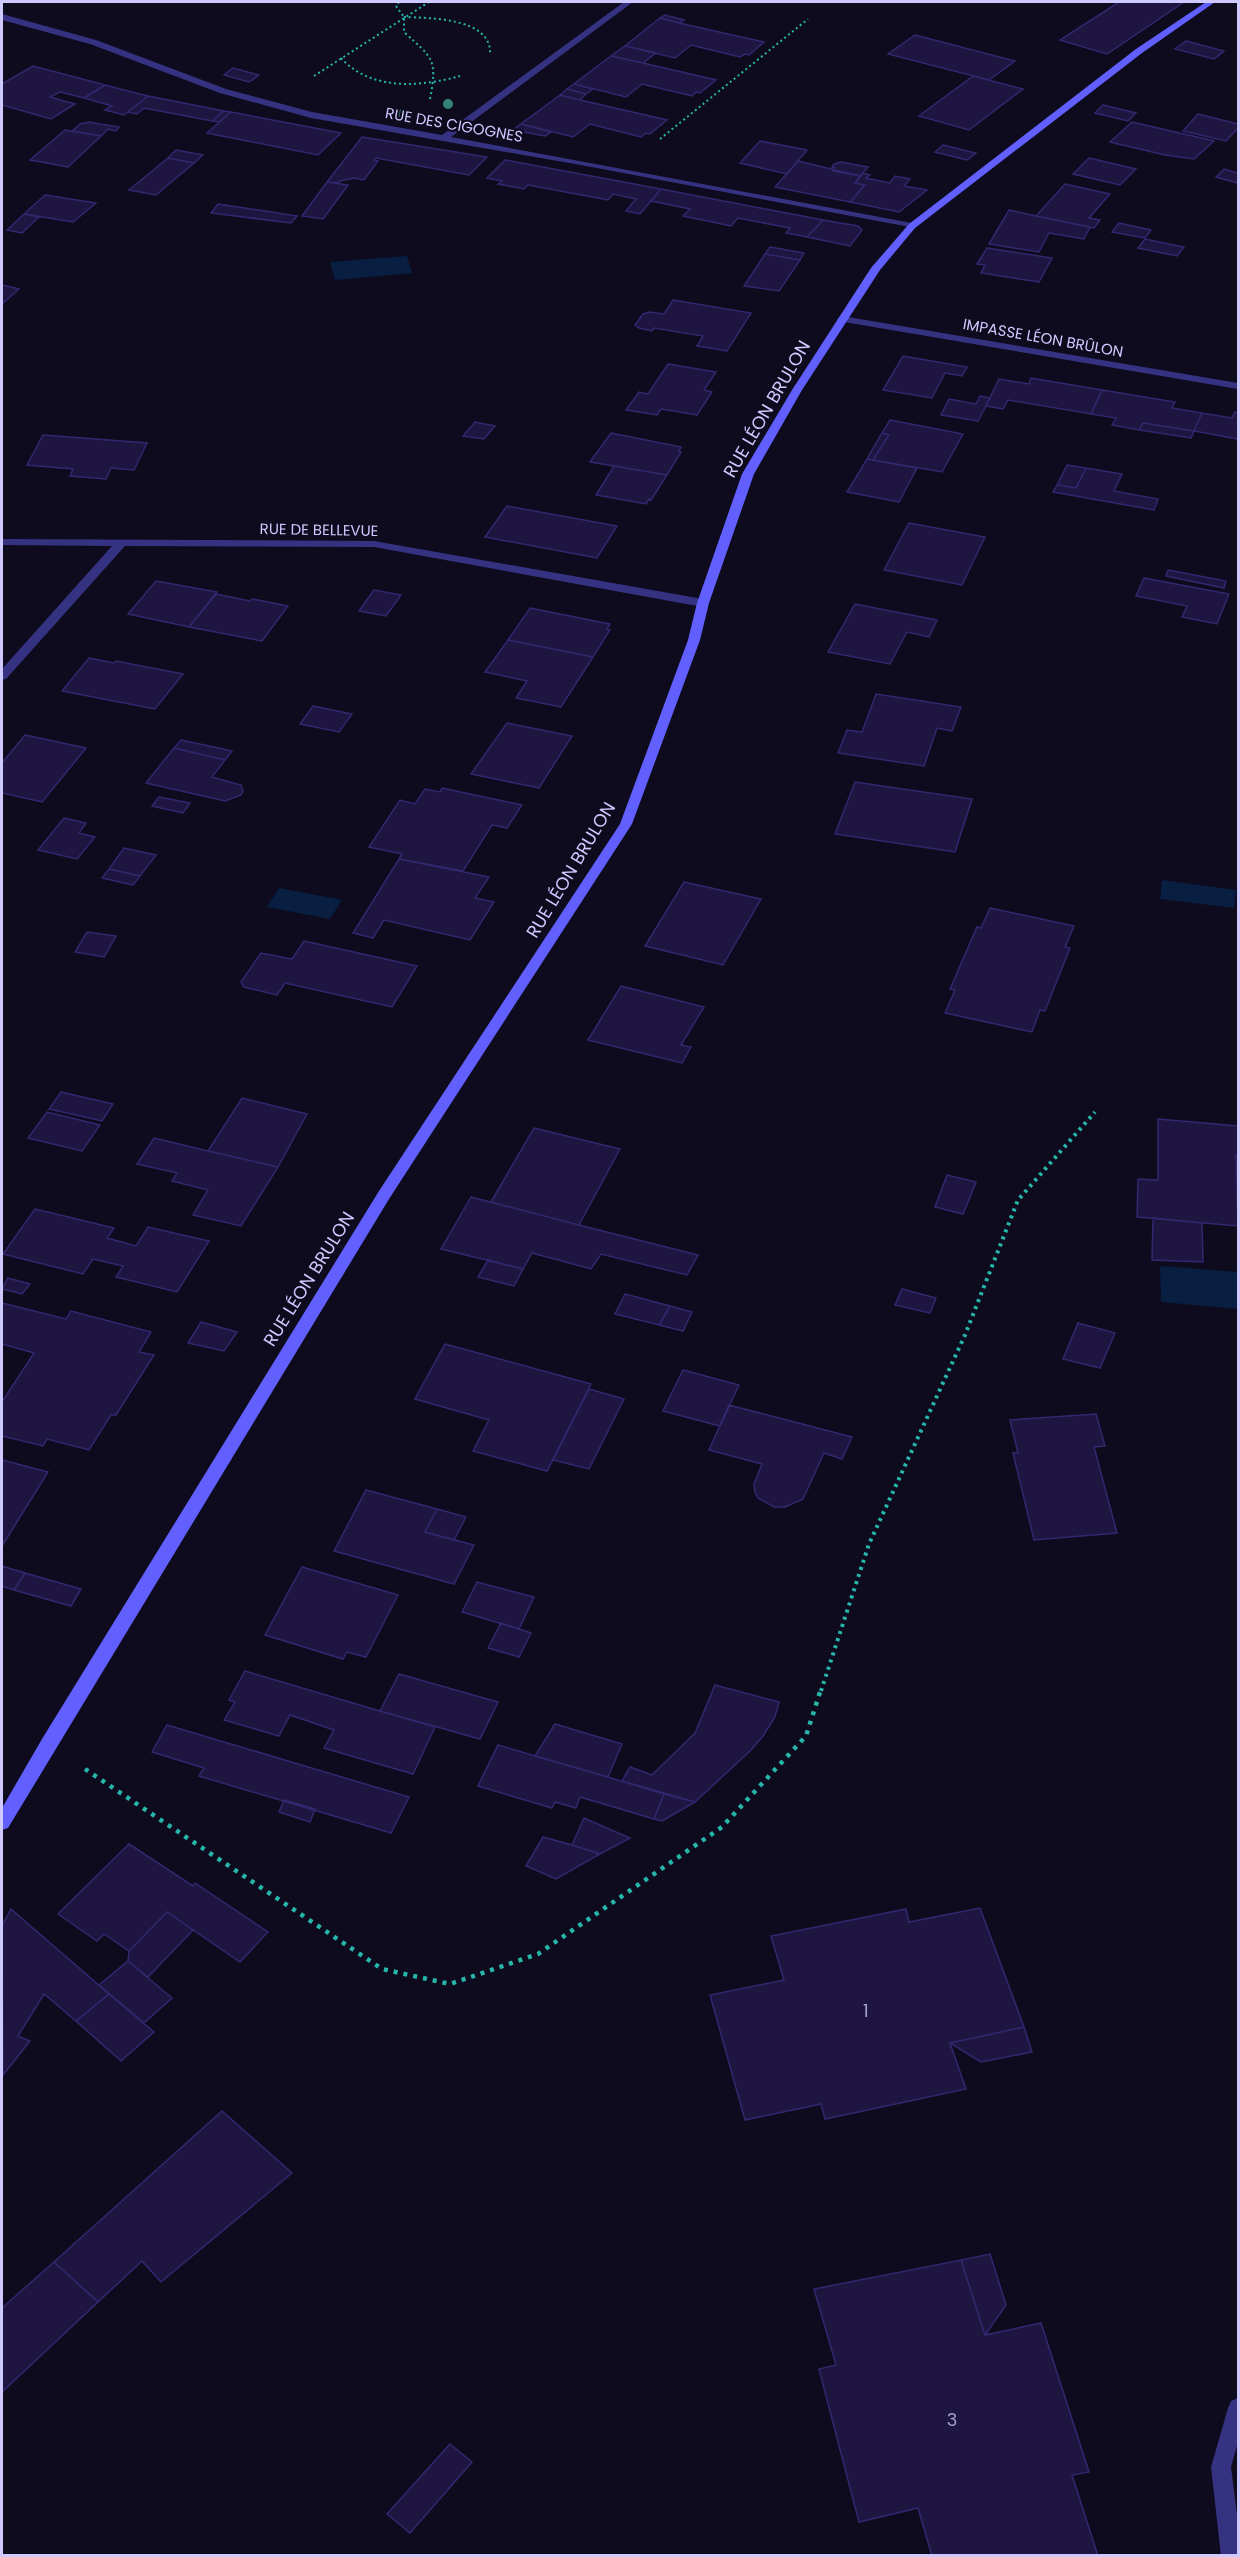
<svg xmlns="http://www.w3.org/2000/svg" width="1240" height="2557" font-family="Poppins,sans-serif">
  <rect width="100%" height="100%" fill="#0e0b1f"/>
  <path fill="#081f41" d="M 407,256 L 412,273 L 335,280 L 330,262 Z
    M 1162,880 L 1236,890 L 1234,908 L 1160,899 Z
    M 279,888 L 342,900 L 330,919 L 267,907 Z
    M 1160,1266 L 1238,1272 L 1238,1309 L 1161,1302 Z"/>
  <path fill="#1e1641" stroke="#33276f" stroke-width="1.5" d="M 1119,2 L 1184,2 L 1107,54 L 1060,40 Z
    M 665,15 L 684,20 L 679,23 L 660,18 Z
    M 660,18 L 679,23 L 764,42 L 749,55 L 745,54 L 740,57 L 691,45 L 675,58 L 625,46 Z
    M 915,35 L 1015,61 L 989,80 L 888,54 Z
    M 1186,41 L 1224,51 L 1214,59 L 1175,49 Z
    M 625,46 L 656,53 L 643,63 L 611,56 Z
    M 611,56 L 643,63 L 716,80 L 700,93 L 696,92 L 692,96 L 642,84 L 626,97 L 574,84 Z
    M 33,66 L 105,85 L 84,98 L 60,92 L 50,97 L 75,104 L 51,119 L 2,105 L 2,84 Z
    M 233,68 L 259,75 L 249,82 L 224,75 Z
    M 973,76 L 1023,89 L 969,130 L 919,116 Z
    M 574,84 L 593,89 L 586,94 L 567,89 Z
    M 105,85 L 148,96 L 124,115 L 105,110 L 112,106 L 84,98 Z
    M 567,89 L 586,94 L 580,100 L 560,95 Z
    M 560,95 L 580,100 L 667,120 L 650,134 L 646,133 L 641,137 L 590,124 L 573,137 L 521,124 Z
    M 148,96 L 224,111 L 212,121 L 144,108 L 137,114 L 128,112 Z
    M 1103,105 L 1136,113 L 1128,121 L 1095,113 Z
    M 224,111 L 231,112 L 219,122 L 212,121 Z
    M 231,112 L 341,133 L 318,155 L 207,133 Z
    M 1198,114 L 1238,124 L 1238,128 L 1226,141 L 1183,131 Z
    M 89,122 L 100,124 L 119,127 L 116,131 L 108,129 L 101,136 L 72,131 L 80,124 Z
    M 1132,122 L 1214,141 L 1194,159 L 1165,155 L 1110,142 Z
    M 521,124 L 551,132 L 545,136 L 513,130 Z
    M 65,130 L 101,136 L 68,167 L 30,160 Z
    M 362,137 L 487,157 L 469,175 L 376,158 L 374,160 L 378,161 L 364,180 L 354,178 L 340,181 L 338,183 L 327,182 Z
    M 760,141 L 807,150 L 787,174 L 740,163 Z
    M 943,145 L 976,153 L 967,160 L 935,152 Z
    M 176,150 L 203,155 L 194,163 L 168,158 Z
    M 168,158 L 194,163 L 156,195 L 129,190 Z
    M 1089,158 L 1136,169 L 1120,185 L 1073,174 Z
    M 505,160 L 661,189 L 640,214 L 626,211 L 636,199 L 613,194 L 608,200 L 528,185 L 524,189 L 498,184 L 502,181 L 487,178 Z
    M 798,161 L 860,176 L 855,183 L 865,185 L 850,202 L 775,187 Z
    M 841,162 L 868,167 L 860,176 L 833,171 L 835,168 L 832,167 L 834,164 Z
    M 1224,169 L 1238,173 L 1238,183 L 1216,177 Z
    M 863,173 L 870,175 L 866,178 L 890,183 L 895,176 L 910,179 L 904,186 L 927,190 L 899,212 L 850,202 L 865,185 L 855,183 Z
    M 327,182 L 348,185 L 323,219 L 302,216 Z
    M 1065,184 L 1110,194 L 1089,218 L 1100,220 L 1094,228 L 1036,216 Z
    M 661,189 L 823,220 L 807,237 L 786,233 L 790,228 L 738,218 L 731,226 L 683,216 L 690,209 L 651,201 Z
    M 45,195 L 96,203 L 73,222 L 24,214 Z
    M 218,204 L 265,211 L 297,216 L 291,223 L 211,213 Z
    M 1009,210 L 1036,216 L 1090,227 L 1084,239 L 1049,233 L 1039,252 L 989,244 Z
    M 24,214 L 39,217 L 22,233 L 7,230 Z
    M 823,220 L 858,226 L 862,230 L 850,246 L 807,237 Z
    M 1119,223 L 1151,230 L 1145,238 L 1112,232 Z
    M 1145,239 L 1184,247 L 1177,256 L 1138,248 Z
    M 770,247 L 804,253 L 800,260 L 765,254 Z
    M 987,248 L 1052,258 L 1039,282 L 981,273 L 985,265 L 977,264 Z
    M 765,254 L 800,260 L 779,291 L 744,286 Z
    M 2,285 L 19,289 L 2,304 Z
    M 673,300 L 751,313 L 727,351 L 697,346 L 703,336 L 654,328 L 652,331 L 639,328 L 635,325 L 643,314 L 650,312 L 664,314 Z
    M 903,356 L 967,367 L 962,376 L 945,373 L 932,398 L 883,390 Z
    M 668,364 L 716,372 L 704,390 L 712,392 L 697,415 L 661,409 L 657,415 L 626,410 L 639,392 L 648,394 Z
    M 1031,378 L 1102,390 L 1091,414 L 1008,400 L 1003,409 L 986,406 L 999,379 L 1029,384 Z
    M 1102,390 L 1175,402 L 1172,408 L 1202,413 L 1194,431 L 1143,423 L 1139,430 L 1112,425 L 1116,418 L 1091,414 Z
    M 980,396 L 990,398 L 978,421 L 941,415 L 949,399 L 976,404 Z
    M 1235,412 L 1238,413 L 1238,439 L 1194,431 L 1202,413 L 1232,418 Z
    M 890,420 L 963,434 L 942,472 L 873,460 L 889,435 L 882,433 Z
    M 475,422 L 495,426 L 484,439 L 463,436 Z
    M 1143,423 L 1194,431 L 1191,438 L 1139,430 Z
    M 611,433 L 681,447 L 679,451 L 681,452 L 667,475 L 590,462 Z
    M 882,433 L 889,435 L 873,460 L 867,459 Z
    M 43,435 L 147,443 L 134,470 L 111,468 L 106,479 L 70,476 L 73,469 L 27,465 Z
    M 867,459 L 917,468 L 899,502 L 847,492 Z
    M 1067,465 L 1086,468 L 1076,488 L 1057,485 Z
    M 614,466 L 667,475 L 651,500 L 649,499 L 646,504 L 596,495 Z
    M 1086,468 L 1122,474 L 1114,491 L 1158,499 L 1154,510 L 1053,492 L 1057,485 L 1076,488 Z
    M 507,506 L 617,526 L 597,558 L 485,537 Z
    M 909,523 L 985,537 L 962,585 L 884,570 Z
    M 1168,570 L 1226,581 L 1224,588 L 1166,576 Z
    M 1144,578 L 1229,594 L 1217,624 L 1182,617 L 1187,606 L 1136,596 Z
    M 156,581 L 217,592 L 189,627 L 128,614 Z
    M 374,590 L 401,595 L 386,616 L 359,611 Z
    M 216,594 L 250,601 L 252,599 L 288,606 L 262,641 L 189,627 Z
    M 855,604 L 937,620 L 929,637 L 907,632 L 890,664 L 828,652 Z
    M 530,608 L 610,624 L 607,629 L 610,630 L 593,657 L 508,640 Z
    M 508,640 L 593,657 L 561,707 L 516,698 L 527,681 L 485,672 Z
    M 89,658 L 114,663 L 116,661 L 183,674 L 155,709 L 62,691 Z
    M 876,694 L 961,707 L 952,731 L 937,728 L 924,766 L 838,753 L 847,730 L 862,732 Z
    M 313,706 L 352,714 L 339,732 L 300,724 Z
    M 507,723 L 572,736 L 539,788 L 471,774 Z
    M 25,735 L 86,748 L 42,802 L 2,793 L 2,763 Z
    M 181,740 L 232,751 L 225,760 L 174,748 Z
    M 174,748 L 225,760 L 212,777 L 241,785 L 243,791 L 241,795 L 225,801 L 146,783 Z
    M 855,782 L 972,799 L 955,852 L 835,834 Z
    M 442,788 L 522,805 L 507,828 L 492,825 L 463,871 L 399,859 L 402,854 L 369,847 L 400,800 L 415,804 L 425,789 L 440,792 Z
    M 159,797 L 190,803 L 183,813 L 152,806 Z
    M 64,818 L 86,823 L 79,833 L 95,837 L 77,859 L 38,850 Z
    M 124,848 L 156,855 L 140,876 L 109,869 Z
    M 399,859 L 489,877 L 475,898 L 494,902 L 470,940 L 384,920 L 373,938 L 353,933 Z
    M 109,869 L 140,876 L 133,885 L 102,878 Z
    M 684,882 L 761,899 L 723,965 L 645,946 Z
    M 990,908 L 1074,926 L 1065,947 L 1070,948 L 1045,1011 L 1040,1010 L 1032,1032 L 945,1013 L 955,990 L 950,989 L 977,927 L 981,928 Z
    M 87,932 L 116,936 L 104,957 L 75,952 Z
    M 304,941 L 417,966 L 392,1007 L 285,983 L 277,995 L 244,987 L 241,982 L 261,953 L 292,959 Z
    M 621,986 L 704,1007 L 681,1045 L 691,1047 L 682,1063 L 588,1040 Z
    M 61,1092 L 113,1104 L 102,1121 L 49,1109 Z
    M 242,1098 L 307,1114 L 278,1167 L 208,1151 Z
    M 47,1112 L 100,1125 L 82,1151 L 28,1138 Z
    M 1158,1119 L 1238,1126 L 1238,1155 L 1236,1155 L 1238,1226 L 1137,1217 L 1138,1179 L 1158,1180 Z
    M 534,1128 L 620,1149 L 579,1225 L 491,1202 Z
    M 154,1138 L 208,1151 L 278,1167 L 241,1226 L 193,1215 L 208,1190 L 172,1181 L 177,1173 L 137,1164 Z
    M 947,1175 L 976,1182 L 963,1214 L 935,1207 Z
    M 471,1197 L 579,1225 L 698,1255 L 687,1275 L 601,1254 L 591,1269 L 532,1253 L 523,1269 L 441,1249 Z
    M 35,1209 L 114,1228 L 107,1238 L 136,1246 L 148,1227 L 209,1241 L 177,1292 L 116,1277 L 123,1266 L 93,1259 L 83,1274 L 3,1254 Z
    M 1153,1218 L 1202,1223 L 1203,1262 L 1152,1260 Z
    M 488,1260 L 523,1269 L 514,1286 L 478,1277 Z
    M 8,1278 L 30,1284 L 22,1294 L 2,1289 Z
    M 902,1289 L 936,1298 L 930,1313 L 895,1305 Z
    M 625,1294 L 670,1306 L 659,1325 L 615,1314 Z
    M 2,1303 L 66,1319 L 71,1311 L 151,1332 L 139,1352 L 154,1355 L 116,1415 L 111,1415 L 89,1450 L 47,1439 L 43,1446 L 2,1436 L 2,1402 L 34,1353 L 2,1344 Z
    M 670,1306 L 692,1312 L 683,1331 L 659,1325 Z
    M 201,1322 L 237,1332 L 224,1351 L 188,1343 Z
    M 1078,1323 L 1115,1333 L 1100,1368 L 1063,1359 Z
    M 445,1344 L 591,1384 L 547,1471 L 473,1451 L 489,1420 L 415,1399 Z
    M 683,1370 L 739,1385 L 720,1426 L 663,1411 Z
    M 589,1389 L 624,1399 L 589,1469 L 553,1460 Z
    M 729,1405 L 852,1437 L 842,1459 L 824,1453 L 803,1499 L 785,1507 L 774,1507 L 758,1498 L 755,1492 L 754,1484 L 762,1464 L 709,1450 Z
    M 1096,1414 L 1105,1446 L 1094,1447 L 1117,1533 L 1034,1540 L 1013,1453 L 1018,1453 L 1010,1420 Z
    M 2,1460 L 48,1472 L 2,1546 Z
    M 366,1490 L 437,1509 L 425,1532 L 474,1545 L 454,1584 L 334,1551 Z
    M 437,1509 L 466,1517 L 454,1540 L 425,1532 Z
    M 2,1566 L 25,1573 L 14,1590 L 2,1586 Z
    M 302,1567 L 398,1595 L 366,1657 L 347,1652 L 343,1659 L 265,1635 Z
    M 25,1573 L 81,1589 L 71,1606 L 14,1590 Z
    M 477,1582 L 534,1597 L 519,1629 L 462,1612 Z
    M 501,1623 L 531,1633 L 519,1657 L 488,1648 Z
    M 245,1671 L 380,1711 L 435,1727 L 413,1774 L 324,1748 L 334,1730 L 290,1715 L 279,1736 L 224,1720 L 235,1702 L 229,1700 Z
    M 399,1674 L 498,1702 L 480,1739 L 380,1711 Z
    M 715,1685 L 779,1702 L 775,1717 L 763,1736 L 751,1750 L 695,1802 L 622,1781 L 630,1767 L 652,1775 L 695,1733 Z
    M 555,1724 L 622,1744 L 608,1777 L 535,1756 Z
    M 167,1725 L 409,1797 L 391,1833 L 199,1776 L 204,1768 L 152,1752 Z
    M 498,1745 L 608,1777 L 664,1794 L 654,1819 L 580,1797 L 576,1808 L 555,1802 L 552,1808 L 478,1786 Z
    M 664,1794 L 695,1802 L 662,1821 L 654,1819 Z
    M 284,1800 L 315,1809 L 310,1822 L 279,1812 Z
    M 584,1818 L 630,1838 L 600,1854 L 572,1845 Z
    M 543,1837 L 572,1845 L 600,1854 L 556,1879 L 526,1866 Z
    M 129,1844 L 193,1886 L 195,1883 L 268,1932 L 240,1962 L 167,1912 L 129,1951 L 104,1934 L 97,1941 L 58,1914 Z
    M 980,1908 L 1024,2027 L 950,2043 L 966,2089 L 825,2119 L 821,2104 L 745,2120 L 710,1995 L 784,1980 L 771,1936 L 906,1909 L 909,1922 Z
    M 11,1909 L 109,1994 L 76,2021 L 44,1994 L 18,2036 L 30,2041 L 3,2075 L 2,1926 Z
    M 167,1912 L 193,1930 L 148,1977 L 128,1961 L 129,1951 Z
    M 128,1961 L 172,1998 L 144,2023 L 99,1985 Z
    M 109,1994 L 154,2032 L 121,2061 L 76,2021 Z
    M 1024,2027 L 1032,2052 L 981,2062 L 950,2043 Z
    M 222,2111 L 292,2173 L 161,2282 L 142,2261 L 98,2302 L 54,2262 Z
    M 990,2254 L 1006,2305 L 985,2335 L 961,2260 Z
    M 961,2260 L 985,2335 L 1041,2323 L 1089,2472 L 1072,2475 L 1098,2556 L 932,2556 L 918,2508 L 859,2522 L 819,2369 L 836,2365 L 814,2289 Z
    M 54,2262 L 98,2302 L 2,2392 L 2,2308 Z
    M 450,2444 L 472,2462 L 410,2533 L 387,2514 Z"/>
  <g fill="none" stroke-linecap="round" stroke-linejoin="round">
    <path stroke="#27b6aa" stroke-width="2" stroke-dasharray="2 3" stroke-linecap="butt" d="M 399,2 L 396,6 L 404,17 L 404,32 C 432,58 438,58 430,99
      M 404,17 C 431,18 493,18 490,55
      M 341,58 C 371,91 420,87 460,76
      M 314,76 L 429,2
      M 660,139 L 808,19"/>
    <path stroke="#27b6aa" stroke-width="4" stroke-dasharray="3 4.5" stroke-linecap="butt" d="M 821,1691 L 869,1544 L 965,1335 L 1018,1200 L 1095,1112"/>
    <path stroke="#27b6aa" stroke-width="4.5" stroke-dasharray="4 6" stroke-linecap="butt" d="M 85,1769 L 382,1969 L 450,1984 L 538,1954 L 722,1827 L 806,1736 L 821,1689"/>
    <path fill="#353381" fill-rule="evenodd" d="M 624,2 L 633,2 L 451,137 L 912,223 L 915,224 L 915,228 L 581,165 L 311,118 L 220,93 L 90,44 L 2,20 L 2,14 L 96,40 L 226,89 L 312,112 L 442,135 Z
      M 842,316 L 1238,383 L 1238,389 L 838,321 L 837,319 Z
      M 2,539 L 374,541 L 703,599 L 709,603 L 703,607 L 374,547 L 125,546 L 6,679 L 2,680 L 2,669 L 112,546 L 2,545 Z
      M 1238,2398 L 1238,2442 L 1231,2467 L 1238,2523 L 1238,2556 L 1221,2556 L 1211,2467 L 1228,2408 L 1231,2401 Z"/>
    <path fill="#6160ff" fill-rule="evenodd" d="M 1206,2 L 1215,2 L 1142,53 L 915,228 L 880,270 L 802,390 L 754,474 L 709,603 L 700,640 L 632,824 L 389,1199 L 8,1828 L 2,1830 L 2,1808 L 42,1739 L 379,1191 L 620,824 L 688,640 L 697,603 L 742,474 L 792,390 L 871,268 L 909,224 L 1136,49 Z"/>
  </g>
  <g fill="#328375">
    <circle cx="448" cy="104" r="5"/>
    <circle cx="397" cy="113" r="5"/>
  </g>
  <g text-anchor="middle" stroke-width="4.5" stroke-linejoin="round" paint-order="stroke">
    <g font-size="15" fill="#cec9ff" stroke="#0e0b1f">
      <text transform="translate(454 125) rotate(10)" y="5">RUE DES CIGOGNES</text>
      <text transform="translate(1043 338) rotate(10)" y="5">IMPASSE LÉON BRÛLON</text>
      <text transform="translate(319 530) rotate(1)" y="5">RUE DE BELLEVUE</text>
    </g>
    <g font-size="18" fill="#cec9ff" stroke="#0e0b1f">
      <text transform="translate(767 409) rotate(-60)" y="6">RUE LÉON BRULON</text>
      <text transform="translate(571 870) rotate(-59)" y="6">RUE LÉON BRULON</text>
      <text transform="translate(309 1279) rotate(-58)" y="6">RUE LÉON BRULON</text>
    </g>
    <g font-size="18" fill="#a29cd0">
      <text x="866" y="2017">1</text>
      <text x="952" y="2426">3</text>
    </g>
  </g>
  <rect width="1240" height="2557" fill="none" stroke="#cec9ff" stroke-width="6"/>
</svg>
